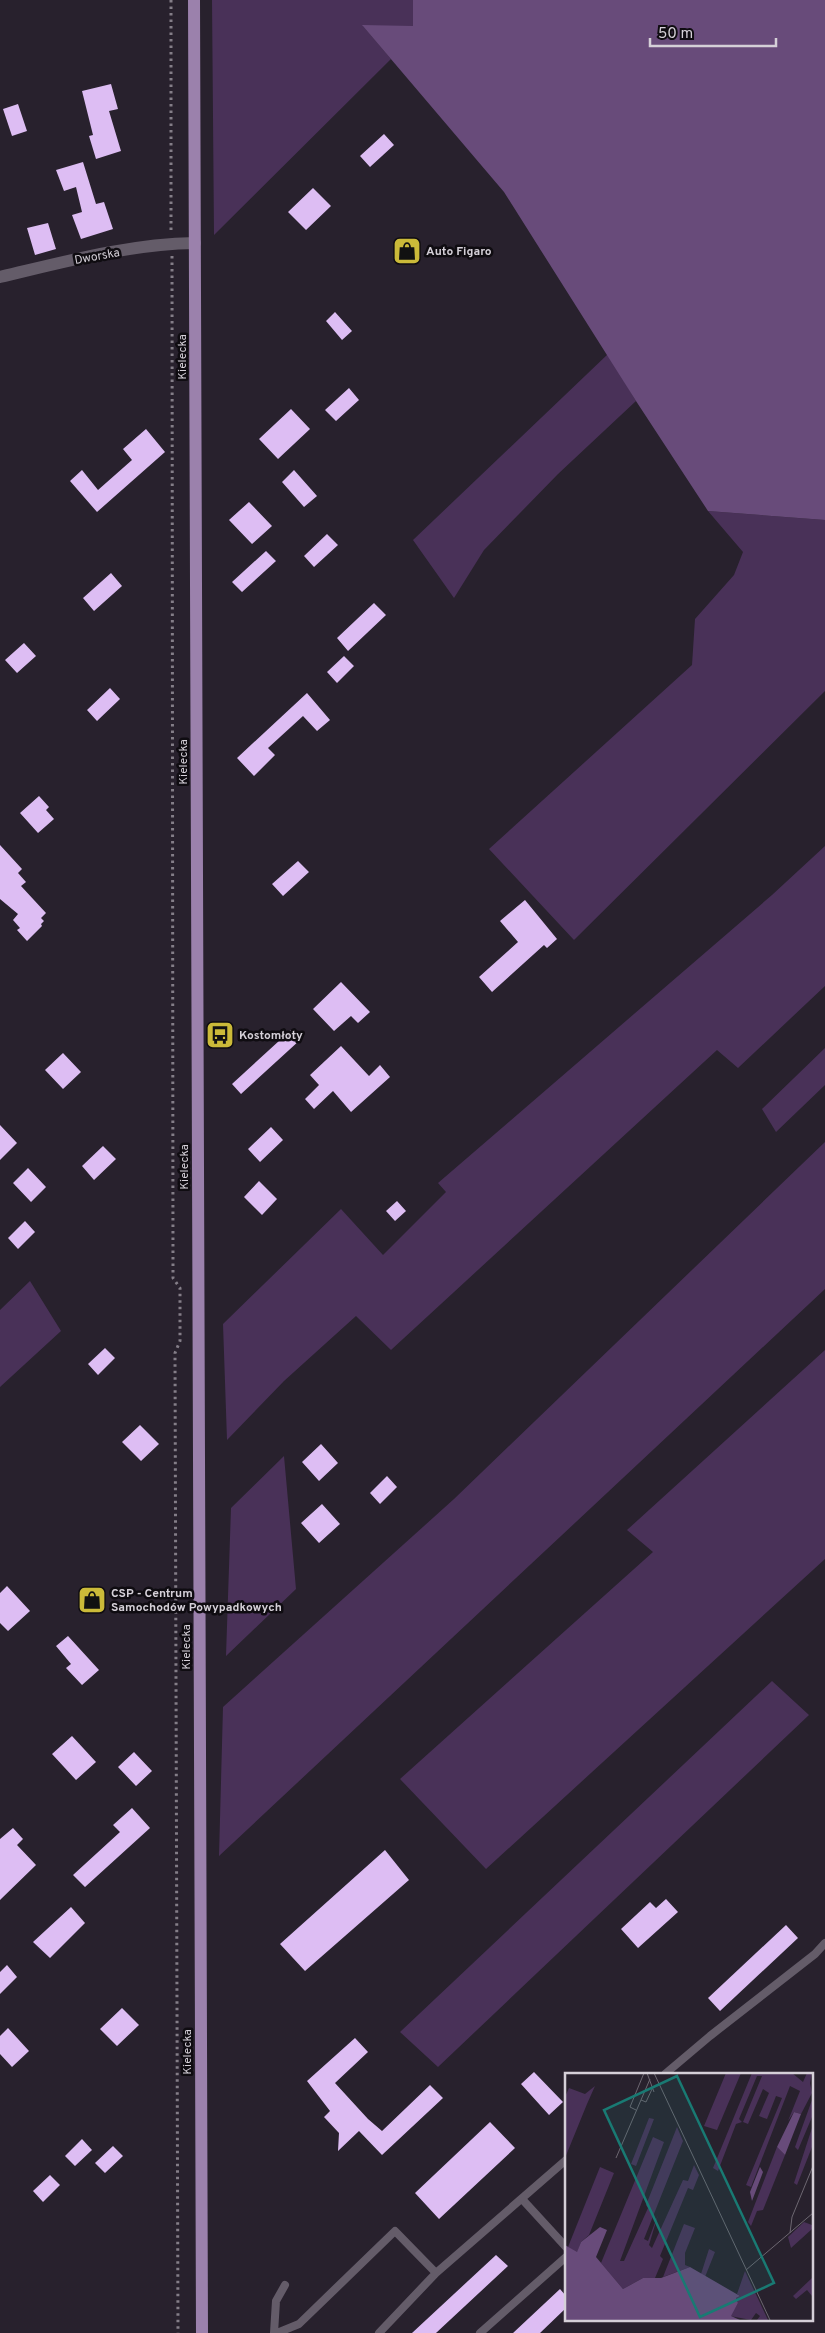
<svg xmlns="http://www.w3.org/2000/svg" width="825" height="2333" font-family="Overpass,sans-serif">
  <rect width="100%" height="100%" fill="#28212d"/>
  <path fill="#493158" d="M 212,0 L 413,0 L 413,26 L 363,26 L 391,59 L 214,235 Z
    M 608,354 L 636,401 L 558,474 L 484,550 L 454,598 L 413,540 Z
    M 708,511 L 825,520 L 825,691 L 574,940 L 489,849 L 692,665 L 695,619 L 734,575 L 743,552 Z
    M 825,846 L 825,986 L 738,1068 L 717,1050 L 391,1350 L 356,1316 L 284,1381 L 227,1440 L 223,1324 L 341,1209 L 383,1255 L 446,1192 L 438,1183 L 772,895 Z
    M 825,1048 L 825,1085 L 776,1132 L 762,1109 Z
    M 825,1142 L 825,1289 L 219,1856 L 223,1707 L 454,1499 Z
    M 30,1281 L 61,1331 L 0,1387 L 0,1310 Z
    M 825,1350 L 825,1559 L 486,1869 L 400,1779 L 653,1552 L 627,1530 Z
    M 284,1456 L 296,1589 L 226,1656 L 231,1508 Z
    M 772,1681 L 809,1715 L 438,2067 L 400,2032 Z"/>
  <path fill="#684b7a" d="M 413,0 L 825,0 L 825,520 L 708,511 L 636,401 L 504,192 L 362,25 L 413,26 Z"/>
  <path fill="#ddbdf3" d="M 111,84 L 118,109 L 109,111 L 121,151 L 96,159 L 89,136 L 93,135 L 82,91 Z
    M 18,104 L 27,131 L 12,136 L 3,109 Z
    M 384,134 L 394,145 L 370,167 L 360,156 Z
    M 83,162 L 96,204 L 104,202 L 113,229 L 81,239 L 72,215 L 82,212 L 76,187 L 64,191 L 56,170 Z
    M 313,188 L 331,206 L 306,230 L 288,212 Z
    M 48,223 L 56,249 L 35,255 L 27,228 Z
    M 335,312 L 352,331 L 342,340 L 326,321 Z
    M 349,388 L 359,400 L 336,421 L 325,410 Z
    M 291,409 L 310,429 L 278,459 L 259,439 Z
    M 146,429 L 165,452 L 97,512 L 70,481 L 82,470 L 98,490 L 132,460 L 123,449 Z
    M 294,470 L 317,496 L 304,507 L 282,482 Z
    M 249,502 L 272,526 L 252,544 L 229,520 Z
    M 327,534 L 338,545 L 314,567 L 304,556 Z
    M 266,551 L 276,561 L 242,592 L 232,582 Z
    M 111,573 L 122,586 L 94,611 L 83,598 Z
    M 374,603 L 386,615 L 348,651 L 337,638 Z
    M 24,643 L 36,656 L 17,673 L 5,660 Z
    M 344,656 L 354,666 L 337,683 L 327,672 Z
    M 110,688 L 120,699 L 97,721 L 87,710 Z
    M 307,693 L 330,720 L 317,731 L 303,716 L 268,748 L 275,755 L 254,776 L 237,758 Z
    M 39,796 L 49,807 L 46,810 L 54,819 L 38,833 L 20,813 Z
    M 0,845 L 22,869 L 18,873 L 26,882 L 21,886 L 46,913 L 41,918 L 44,921 L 41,924 L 42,926 L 27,941 L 17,930 L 20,928 L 13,920 L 18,914 L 0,899 Z
    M 298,861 L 309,872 L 283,896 L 272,884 Z
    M 525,900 L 557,939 L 547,948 L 544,945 L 492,992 L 479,977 L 518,942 L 500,921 Z
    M 341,982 L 370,1012 L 358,1023 L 351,1016 L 334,1031 L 313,1009 Z
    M 291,1030 L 300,1040 L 241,1094 L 232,1084 Z
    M 341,1046 L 369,1076 L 380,1065 L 390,1077 L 351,1112 L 333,1091 L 314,1109 L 305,1099 L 319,1085 L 310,1075 Z
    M 63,1053 L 81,1072 L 63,1089 L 45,1070 Z
    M 0,1125 L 17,1143 L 0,1160 Z
    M 271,1127 L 283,1140 L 260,1162 L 248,1149 Z
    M 103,1146 L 116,1159 L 94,1180 L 82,1166 Z
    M 28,1168 L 46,1187 L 31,1202 L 13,1183 Z
    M 259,1181 L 277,1199 L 262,1215 L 244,1197 Z
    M 397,1201 L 406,1211 L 395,1221 L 386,1211 Z
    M 25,1221 L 35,1232 L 18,1249 L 8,1238 Z
    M 105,1348 L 115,1358 L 98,1375 L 88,1364 Z
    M 140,1425 L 159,1444 L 141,1461 L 122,1442 Z
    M 321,1444 L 338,1463 L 319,1481 L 302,1462 Z
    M 387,1476 L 397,1487 L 380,1504 L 370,1493 Z
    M 322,1504 L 340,1524 L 319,1543 L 301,1523 Z
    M 7,1586 L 30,1611 L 8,1631 L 0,1623 L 0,1593 Z
    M 68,1636 L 99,1670 L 82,1685 L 66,1668 L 71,1664 L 56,1646 Z
    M 72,1736 L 96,1762 L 76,1780 L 52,1754 Z
    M 134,1752 L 152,1771 L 136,1786 L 118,1767 Z
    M 132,1808 L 150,1828 L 85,1887 L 73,1875 L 120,1832 L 113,1825 Z
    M 13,1828 L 23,1839 L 17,1845 L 36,1865 L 0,1900 L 0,1839 Z
    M 385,1850 L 409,1880 L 305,1971 L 280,1944 Z
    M 666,1899 L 678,1912 L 638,1948 L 621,1929 L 650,1902 L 656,1908 Z
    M 71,1907 L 85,1923 L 50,1958 L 33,1942 Z
    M 786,1925 L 798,1938 L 720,2011 L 708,1998 Z
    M 7,1965 L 17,1977 L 0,1994 L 0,1972 Z
    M 122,2008 L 139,2025 L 117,2046 L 100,2029 Z
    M 8,2028 L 29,2051 L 12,2067 L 0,2054 L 0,2036 Z
    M 355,2038 L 368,2052 L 335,2083 L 368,2119 L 382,2131 L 430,2085 L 443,2098 L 382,2155 L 359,2131 L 338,2151 L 339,2133 L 324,2117 L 330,2111 L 307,2081 Z
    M 534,2072 L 563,2102 L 549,2115 L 521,2084 Z
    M 490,2122 L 515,2148 L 439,2219 L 415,2193 Z
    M 82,2139 L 92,2150 L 75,2166 L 65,2156 Z
    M 113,2146 L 123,2156 L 105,2173 L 95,2163 Z
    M 50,2175 L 60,2185 L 43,2202 L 33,2191 Z
    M 496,2255 L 508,2266 L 436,2333 L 412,2333 Z
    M 560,2289 L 566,2296 L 566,2308 L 540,2333 L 513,2333 Z"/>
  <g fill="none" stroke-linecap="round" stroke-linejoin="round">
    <path stroke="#847e88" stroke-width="3" stroke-dasharray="2.5 4" stroke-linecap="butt" d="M 171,0 L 171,230
      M 172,256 L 173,1278 L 180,1288 L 180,1341 L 175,1353 L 178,2333"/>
    <path stroke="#645c69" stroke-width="8" d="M 665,2074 L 710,2036 L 815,1954 L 825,1943
      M 522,2199 L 566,2247
      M 274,2333 L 276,2301 L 285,2285
      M 277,2333 L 299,2324 L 395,2231 L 436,2273
      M 379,2333 L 436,2273 L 566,2160
      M 480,2333 L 566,2257"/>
    <path stroke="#645c69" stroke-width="12" d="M 0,277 C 64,262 129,244 195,243"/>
    <path stroke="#9b81ac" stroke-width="12" d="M 194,0 L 202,2333"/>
  </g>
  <defs>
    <symbol id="shop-square" viewBox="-11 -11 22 22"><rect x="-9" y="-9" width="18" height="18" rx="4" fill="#cbba39" stroke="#0f0c11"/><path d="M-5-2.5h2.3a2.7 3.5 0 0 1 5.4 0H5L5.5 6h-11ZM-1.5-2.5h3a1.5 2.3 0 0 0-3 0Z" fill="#111"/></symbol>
    <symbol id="bus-square" viewBox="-11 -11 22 22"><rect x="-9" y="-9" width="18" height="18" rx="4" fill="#cbba39" stroke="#0f0c11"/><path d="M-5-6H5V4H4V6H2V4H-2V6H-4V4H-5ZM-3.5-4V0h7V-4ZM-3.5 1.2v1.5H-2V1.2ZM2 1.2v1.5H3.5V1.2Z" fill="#111"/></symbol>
  </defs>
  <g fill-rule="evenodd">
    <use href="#shop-square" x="391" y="235" width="32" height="32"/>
    <use href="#bus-square" x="204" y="1019" width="32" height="32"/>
    <use href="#shop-square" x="76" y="1584" width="32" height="32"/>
  </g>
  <g text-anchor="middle" stroke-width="5" stroke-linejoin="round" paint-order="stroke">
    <g font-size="12" font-weight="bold" fill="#d5d0d8" stroke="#0f0c11" text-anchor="start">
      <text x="426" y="255">Auto Figaro</text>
      <text x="239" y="1039">Kostomłoty</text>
      <text x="111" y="1597">CSP - Centrum<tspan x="111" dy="14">Samochodów Powypadkowych</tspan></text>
    </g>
    <g font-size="12" fill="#d5d0d8" stroke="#0f0c11">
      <text transform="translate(97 256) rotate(-10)" y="4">Dworska</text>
      <text transform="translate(182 357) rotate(-90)" y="4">Kielecka</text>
      <text transform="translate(183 762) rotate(-90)" y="4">Kielecka</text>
      <text transform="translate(184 1167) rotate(-90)" y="4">Kielecka</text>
      <text transform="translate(186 1647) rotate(-90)" y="4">Kielecka</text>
      <text transform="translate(187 2052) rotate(-90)" y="4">Kielecka</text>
    </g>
  </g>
  <g transform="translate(565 2073)">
    <rect width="248" height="248" fill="#28212d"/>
    <path d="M 161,0 L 176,0 L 152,57 L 139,53 ZM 187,0 L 227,0 L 238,9 L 242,0 L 247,0 L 245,10 L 247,20 L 236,41 L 229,39 L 223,48 L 235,18 L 225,13 L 186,114 L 181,112 L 217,25 L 211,23 L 202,46 L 194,43 L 204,20 L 198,16 L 183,51 L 178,49 L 197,3 L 192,3 L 174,46 L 177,49 L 171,51 L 153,98 L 148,95 ZM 30,13 L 22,31 L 0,85 L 0,24 L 4,15 L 20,21 ZM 247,27 L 247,44 L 233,77 L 230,74 ZM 84,45 L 89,46 L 71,93 L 66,91 ZM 112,54 L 118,68 L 79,166 L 83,168 L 93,142 L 84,172 L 87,175 L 118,107 L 123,108 L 129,92 L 134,102 L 128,117 L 123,115 L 95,183 L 98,186 L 90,205 L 78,205 L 58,216 L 36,190 L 88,64 L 99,69 L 55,188 L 59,188 L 83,135 L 81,132 ZM 247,55 L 247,74 L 232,112 L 229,110 ZM 212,74 L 220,82 L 198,137 L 192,138 L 186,153 L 183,149 ZM 35,94 L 49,100 L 24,162 L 16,169 L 12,180 L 3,174 ZM 239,149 L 247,152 L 247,156 L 226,175 L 223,164 ZM 119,151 L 130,155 L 120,180 L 120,192 L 125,194 L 98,204 ZM 144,176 L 150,179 L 140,204 L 136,201 ZM 180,198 L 203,247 L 192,247 L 195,243 L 191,240 L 186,247 L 165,243 L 173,230 L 171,225 L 175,223 L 172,221 ZM 247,205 L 247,223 L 242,217 L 231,226 L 228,223 Z" fill="#493158"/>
    <path d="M 229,39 L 236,41 L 220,82 L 212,74 ZM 195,94 L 198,99 L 187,128 L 185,119 ZM 35,154 L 42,157 L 31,184 L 58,216 L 78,205 L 96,205 L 125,194 L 175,223 L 171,225 L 173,230 L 166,243 L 175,247 L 0,247 L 0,172 L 12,179 L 16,169 Z" fill="#684b7a"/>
    <path fill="none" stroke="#6d6771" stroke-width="1" d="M 82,0 L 89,19M 89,0 L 205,247M 76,27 L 81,29 L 88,14M 71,37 L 65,34 L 79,0M 51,85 L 85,6M 225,160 L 227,144 L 248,93M 181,197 L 248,140"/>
    <path fill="#197a73" fill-opacity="0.15" stroke="#197a73" stroke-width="2.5" d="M 112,3 L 209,210 L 135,244 L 39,37 Z"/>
    <rect width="248" height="248" fill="none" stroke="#d5d0d8" stroke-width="2.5"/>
  </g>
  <path d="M650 38v8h126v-8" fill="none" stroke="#d5d0d8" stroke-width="2.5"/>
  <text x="658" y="38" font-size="15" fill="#d5d0d8" stroke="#0f0c11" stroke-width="4" paint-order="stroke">50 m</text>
</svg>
